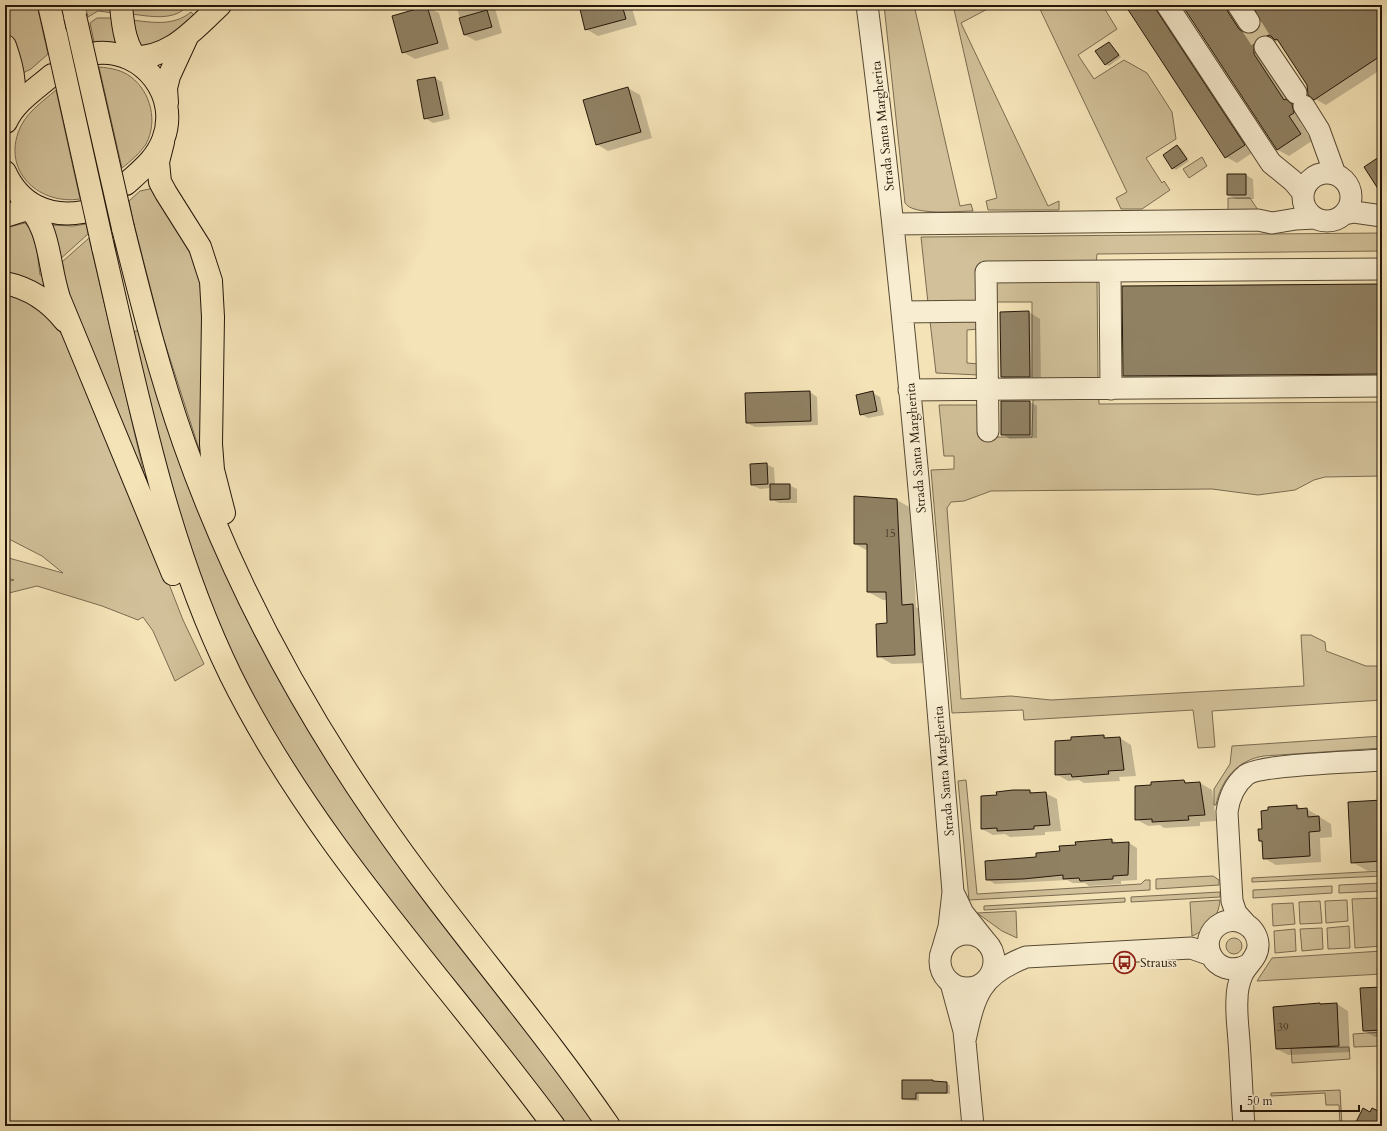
<svg xmlns="http://www.w3.org/2000/svg" width="1387" height="1131" font-family="Cardo,serif">
  <rect width="100%" height="100%" fill="#f4e3b7"/>
  <filter id="stains"><feTurbulence type="fractalNoise" baseFrequency=".005" numOctaves="4"/><feColorMatrix values="0 0 0 0 .2 0 0 0 0 .09 0 0 0 0 .02 0 0 0 .5 -.17"/></filter>
  <radialGradient id="worn" r=".72"><stop offset=".6" stop-color="#630" stop-opacity="0"/><stop offset="1" stop-color="#630" stop-opacity=".3"/></radialGradient>
  <path fill="#d1c099" stroke="#7a6c51" d="M 5,5 L 37,5 L 48,54 L 31,69 L 23,73 L 5,23 Z
    M 85,5 L 114,5 L 114,13 L 98,11 L 88,17 Z
    M 131,5 L 188,5 C 175,22 149,16 131,14 Z
    M 884,5 L 914,5 L 960,206 L 971,204 L 973,211 C 958,211 913,216 905,203 Z
    M 953,5 L 995,5 L 961,23 L 1048,206 L 1059,201 L 1059,210 L 988,210 L 986,201 L 997,198 Z
    M 1038,5 L 1104,5 L 1103,6 L 1117,29 L 1078,55 L 1094,79 L 1124,60 L 1147,73 L 1172,112 L 1176,139 L 1146,158 L 1162,183 L 1164,181 L 1170,190 L 1142,209 L 1121,209 L 1116,198 L 1127,192 Z
    M 191,12 L 194,15 L 166,43 L 141,49 L 131,20 C 151,22 173,27 191,12 Z
    M 97,18 L 114,18 L 118,43 L 94,42 L 90,23 Z
    M 99,67 C 111,68 122,70 131,77 C 151,92 158,122 146,144 C 140,153 131,161 122,168 Z
    M 56,90 L 80,199 C 41,205 4,174 18,133 C 24,114 42,102 56,90 Z
    M 1202,157 L 1207,166 L 1189,178 L 1183,169 Z
    M 154,188 L 202,272 L 202,451 L 200,452 L 163,337 L 133,220 L 129,201 L 140,191 Z
    M 1228,198 L 1250,198 L 1258,210 L 1228,211 Z
    M 25,223 L 31,230 L 36,243 L 40,275 L 44,274 L 46,290 L 5,274 L 5,228 Z
    M 86,224 L 88,234 L 58,261 L 50,225 L 73,226 Z
    M 1382,233 L 1382,251 L 1097,254 L 1096,265 L 979,265 L 979,302 L 928,303 L 921,237 Z
    M 89,238 L 145,478 L 142,479 L 59,270 L 64,269 L 62,262 Z
    M 993,280 L 1097,280 L 1098,380 L 1032,380 L 1032,302 L 993,302 Z
    M 5,290 C 30,299 48,314 63,336 L 153,543 L 183,620 L 204,664 L 175,681 L 153,631 L 143,617 L 138,620 L 102,606 L 37,586 L 5,594 L 5,582 L 14,580 L 5,577 L 5,557 L 63,573 L 42,556 L 5,537 Z
    M 979,320 L 979,329 L 967,330 L 967,363 L 979,364 L 979,375 L 936,373 L 930,321 Z
    M 139,330 L 233,585 L 598,1126 L 566,1126 C 453,971 316,832 233,657 C 184,554 159,443 133,332 Z
    M 1033,399 L 1099,399 L 1099,404 L 1382,402 L 1382,476 L 1325,477 L 1314,480 L 1295,490 L 1258,495 L 1212,489 L 991,491 L 964,501 L 951,502 L 947,508 L 961,699 L 1011,696 L 1051,700 L 1304,686 L 1301,635 L 1311,635 L 1325,642 L 1326,651 L 1366,666 L 1382,666 L 1382,700 L 1212,711 L 1215,747 L 1198,748 L 1193,710 L 1024,720 L 1023,710 L 952,713 L 931,470 L 954,469 L 954,456 L 944,456 L 939,405 L 976,405 L 980,409 L 980,437 L 1032,437 Z
    M 1382,736 L 1382,748 L 1264,756 C 1237,760 1221,780 1216,805 L 1214,805 L 1214,789 L 1230,764 L 1232,746 Z
    M 966,780 L 977,894 L 1141,884 L 1145,880 L 1150,880 L 1150,890 L 969,900 L 958,781 Z
    M 1382,871 L 1382,876 L 1252,882 L 1252,878 Z
    M 1213,876 L 1219,880 L 1219,885 L 1156,889 L 1156,879 Z
    M 1382,883 L 1382,891 L 1339,893 L 1339,885 Z
    M 1332,886 L 1332,893 L 1253,898 L 1253,890 Z
    M 1220,892 L 1220,897 L 1131,902 L 1131,897 Z
    M 1125,898 L 1125,902 L 984,910 L 984,906 Z
    M 1382,898 L 1382,946 L 1355,948 L 1352,899 Z
    M 1220,900 C 1219,917 1207,930 1192,936 L 1190,902 Z
    M 1347,900 L 1348,921 L 1326,923 L 1325,901 Z
    M 1320,901 L 1322,923 L 1300,924 L 1299,902 Z
    M 1293,903 L 1295,924 L 1273,926 L 1272,904 Z
    M 1016,911 L 1017,938 L 1002,931 L 977,913 Z
    M 1349,926 L 1350,948 L 1328,949 L 1327,928 Z
    M 1322,928 L 1323,949 L 1302,951 L 1300,929 Z
    M 1295,929 L 1296,951 L 1275,953 L 1274,931 Z
    M1226 946a8 8 0 1 1 16 0a8 8 0 1 1-16 0Z
    M 1382,951 L 1382,974 L 1257,981 L 1272,958 Z
    M 1382,1032 L 1382,1046 L 1354,1047 L 1353,1034 Z
    M 1349,1047 L 1350,1059 L 1292,1063 L 1291,1048 Z
    M 1340,1090 L 1342,1126 L 1340,1126 L 1339,1105 L 1326,1105 L 1325,1093 L 1271,1096 L 1271,1093 Z"/>
  <path fill="#0003" d="M 456,5 L 494,5 L 502,33 L 476,41 L 465,35 Z
    M 580,5 L 631,5 L 637,25 L 598,36 L 586,29 Z
    M 1127,5 L 1160,5 L 1255,151 L 1237,163 L 1226,157 Z
    M 1183,5 L 1239,5 L 1239,19 L 1250,35 L 1256,33 L 1260,28 L 1262,22 L 1253,5 L 1382,5 L 1382,69 L 1326,105 L 1315,99 L 1308,85 L 1279,41 L 1269,43 L 1265,61 L 1305,119 L 1300,122 L 1312,141 L 1289,156 L 1278,150 Z
    M 427,7 L 439,13 L 449,49 L 415,59 L 403,52 L 393,17 Z
    M 1109,43 L 1121,57 L 1109,66 L 1105,64 Z
    M 435,78 L 442,82 L 450,119 L 433,123 L 425,118 Z
    M 628,88 L 640,95 L 652,138 L 608,151 L 596,144 Z
    M 1177,146 L 1181,148 L 1189,161 L 1176,170 L 1173,168 Z
    M 1246,175 L 1253,179 L 1254,199 L 1236,199 L 1228,195 Z
    M 1382,285 L 1382,381 L 1135,382 L 1124,376 Z
    M 1029,312 L 1040,319 L 1041,383 L 1013,383 L 1002,377 Z
    M 810,392 L 817,397 L 818,425 L 755,427 L 747,423 Z
    M 873,393 L 880,397 L 884,415 L 868,418 L 861,414 Z
    M 1030,402 L 1037,406 L 1037,438 L 1010,439 L 1002,434 Z
    M 766,464 L 774,468 L 775,485 L 789,485 L 797,489 L 797,503 L 779,503 L 771,499 L 771,488 L 760,489 L 752,485 Z
    M 897,500 L 911,508 L 916,607 L 927,614 L 929,663 L 892,664 L 878,656 L 888,624 L 887,600 L 883,600 L 868,592 L 868,551 L 855,544 Z
    M 1104,736 L 1108,739 L 1120,738 L 1131,745 L 1136,776 L 1119,777 L 1120,781 L 1084,783 L 1079,780 L 1068,781 L 1056,774 Z
    M 1184,781 L 1189,784 L 1200,783 L 1212,790 L 1216,821 L 1200,822 L 1200,826 L 1164,828 L 1160,825 L 1148,826 L 1136,819 L 1153,786 Z
    M 1029,791 L 1034,793 L 1045,793 L 1057,799 L 1061,831 L 1045,832 L 1045,835 L 1010,837 L 1005,834 L 993,835 L 982,829 L 998,796 Z
    M 1382,801 L 1382,870 L 1368,871 L 1352,862 Z
    M 1297,806 L 1302,809 L 1307,809 L 1331,824 L 1332,837 L 1320,838 L 1321,862 L 1276,865 L 1264,858 L 1264,843 L 1260,840 L 1263,829 Z
    M 1112,840 L 1117,843 L 1129,843 L 1137,848 L 1137,880 L 1121,881 L 1121,884 L 1089,886 L 1085,883 L 1073,883 L 1067,880 L 995,884 L 987,879 L 1037,858 L 1061,852 L 1077,846 L 1076,843 Z
    M 1382,988 L 1382,1037 L 1375,1037 L 1364,1031 Z
    M 1337,1004 L 1348,1011 L 1350,1052 L 1288,1055 L 1277,1049 L 1274,1008 L 1290,1005 Z
    M 933,1081 L 950,1085 L 950,1094 L 919,1094 L 919,1101 L 906,1100 L 903,1098 Z"/>
  <path fill="#908163" stroke="#241709" d="M 579,5 L 622,5 L 626,19 L 585,30 Z
    M 1125,5 L 1153,5 L 1245,145 L 1225,158 Z
    M 1182,5 L 1226,5 L 1228,12 L 1239,29 L 1243,32 L 1249,34 L 1256,32 L 1259,28 L 1261,22 L 1252,5 L 1382,5 L 1382,55 L 1314,100 L 1308,95 L 1307,85 L 1277,39 L 1275,40 L 1271,36 L 1265,35 L 1258,37 L 1254,42 L 1254,54 L 1284,100 L 1286,99 L 1292,104 L 1294,113 L 1289,116 L 1301,134 L 1277,150 Z
    M 427,6 L 438,43 L 402,53 L 392,16 Z
    M 487,10 L 492,27 L 464,35 L 459,18 Z
    M 1109,42 L 1119,55 L 1105,65 L 1095,51 Z
    M 435,77 L 443,115 L 424,119 L 417,80 Z
    M 628,87 L 641,132 L 596,145 L 583,100 Z
    M 1177,145 L 1187,159 L 1172,169 L 1163,155 Z
    M 1382,155 L 1382,195 L 1364,167 Z
    M 1227,174 L 1246,174 L 1246,195 L 1227,195 Z
    M 1382,284 L 1382,374 L 1123,376 L 1122,286 Z
    M 1029,311 L 1030,377 L 1001,377 L 1000,312 Z
    M 810,391 L 811,421 L 746,423 L 745,393 Z
    M 873,391 L 877,411 L 860,415 L 856,395 Z
    M 1001,401 L 1030,401 L 1030,435 L 1001,435 Z
    M 767,463 L 768,484 L 751,485 L 750,464 Z
    M 770,484 L 790,484 L 790,499 L 770,500 Z
    M 854,496 L 897,499 L 902,605 L 913,604 L 915,655 L 877,657 L 876,624 L 887,623 L 886,592 L 867,592 L 867,544 L 854,544 Z
    M 1104,735 L 1104,738 L 1120,737 L 1124,770 L 1108,771 L 1109,774 L 1072,777 L 1071,774 L 1055,775 L 1055,741 L 1071,740 L 1071,737 Z
    M 1184,780 L 1185,783 L 1200,782 L 1205,815 L 1188,816 L 1189,820 L 1152,822 L 1152,819 L 1135,820 L 1135,786 L 1151,785 L 1151,782 Z
    M 1013,790 L 1030,790 L 1030,793 L 1046,792 L 1050,825 L 1034,826 L 1034,829 L 997,831 L 997,828 L 981,829 L 981,796 L 997,795 L 996,792 Z
    M 1382,800 L 1382,861 L 1351,863 L 1348,802 Z
    M 1297,805 L 1297,809 L 1307,808 L 1308,817 L 1319,816 L 1320,831 L 1309,832 L 1310,856 L 1263,859 L 1262,841 L 1259,841 L 1258,829 L 1262,829 L 1261,811 L 1268,810 L 1268,807 Z
    M 1112,839 L 1112,843 L 1129,842 L 1128,875 L 1113,876 L 1113,879 L 1080,881 L 1079,878 L 1063,879 L 1063,875 L 1023,879 L 986,880 L 985,861 L 1036,857 L 1036,853 L 1060,851 L 1059,846 L 1076,845 L 1075,842 Z
    M 1382,987 L 1382,1030 L 1363,1031 L 1360,988 Z
    M 1320,1003 L 1320,1004 L 1337,1003 L 1339,1046 L 1276,1049 L 1273,1007 Z
    M 902,1080 L 933,1080 L 933,1081 L 947,1082 L 947,1093 L 916,1093 L 916,1099 L 902,1099 Z
    M 1363,1108 L 1370,1112 L 1372,1108 L 1382,1113 L 1382,1126 L 1354,1126 Z"/>
  <g fill="none" stroke-linecap="round" stroke-linejoin="round">
    <path stroke="#d5c49d" stroke-width="21" stroke-dasharray="21 10" stroke-linecap="butt" d="M 1249,22 L 1265,47"/>
    <defs>
      <path id="minor" d="M 867,5 C 905,300 929,596 953,892 L 949,927 L 942,951
        M 1167,5 L 1271,163 L 1293,181 L 1303,193
        M 1238,5 L 1249,22
        M 1265,47 L 1296,93
        M 1304,106 L 1319,130 L 1335,174
        M1303 197a24 24 0 1 1 48 0a24 24 0 1 1-48 0Z
        M 1344,214 L 1354,212 L 1382,216
        M 893,224 L 1258,220 L 1272,223 L 1296,219 L 1315,218
        M 1110,272 L 1111,389
        M 902,312 L 986,311
        M 909,390 L 1382,386
        M 988,431 L 986,272 L 1382,269
        M 953,892 L 963,913 L 986,942
        M 1245,923 L 1236,913 L 1232,901 L 1227,812 C 1229,797 1234,785 1246,775 C 1261,764 1358,762 1382,760
        M940 961a27 27 0 1 1 54 0a27 27 0 1 1-54 0Z
        M 951,983 L 964,1031 L 973,1126
        M 965,1040 C 975,994 980,975 1026,957 L 1191,948 L 1211,955
        M 1244,1126 C 1242,1098 1241,1069 1239,1041 C 1238,1027 1236,1013 1237,999 C 1237,991 1239,982 1242,975 C 1247,964 1259,957 1258,944 C 1257,927 1238,915 1222,923 C 1193,938 1214,982 1248,965"/>
      <path id="major" d="M 97,53 C 144,49 180,96 163,140 C 156,159 140,171 126,184
        M 124,56 C 165,64 193,31 220,5
        M 167,103 L 166,88 L 169,76 L 187,37
        M 6,122 C 15,102 36,89 52,75
        M 5,172 C 20,205 49,218 83,212
        M 5,216 L 24,210 L 45,211"/>
      <path id="highway" d="M 49,5 L 56,35
        M 121,5 C 123,28 125,48 142,66
        M 5,46 C 14,71 18,92 8,117
        M 163,142 L 158,162 L 160,182 L 166,193 L 200,247 L 211,281 L 213,317 L 211,444 L 213,470 L 224,513
        M 21,197 C 53,231 46,257 59,298 L 173,574
        M 123,228 C 141,300 159,372 184,443 C 230,574 297,700 376,815 C 449,922 536,1019 609,1126
        M 103,247 C 137,392 165,541 231,676 C 314,843 444,977 554,1126
        M 5,283 C 29,288 50,302 65,321"/>
    </defs>
    <use href="#minor" stroke="#584a34" stroke-width="23"/>
    <use href="#major" stroke="#241709" stroke-width="24"/>
    <use href="#highway" stroke="#241709" stroke-width="24"/>
    <use href="#minor" stroke="#f8edd0" stroke-width="21"/>
    <use href="#major" stroke="#f4e3b7" stroke-width="22"/>
    <use href="#highway" stroke="#f4e3b7" stroke-width="22"/>
    <defs>
      <path id="highway-bridge" d="M 75,16 L 123,228
        M 56,35 L 103,247"/>
    </defs>
    <use href="#highway-bridge" stroke="#241709" stroke-width="24" stroke-linecap="butt"/>
    <use href="#highway-bridge" stroke="#f4e3b7" stroke-width="22"/>
  </g>
  <defs>
    <symbol id="bus-ring" viewBox="-11 -11 22 22"><circle r="9.5" fill="#f8edd0" stroke="#8f2418" stroke-width="1.5"/><path d="M-5-6H5V4H4V6H2V4H-2V6H-4V4H-5ZM-3.5-4V0h7V-4ZM-3.5 1.2v1.5H-2V1.2ZM2 1.2v1.5H3.5V1.2Z" fill="#8f2418"/></symbol>
  </defs>
  <g fill-rule="evenodd">
    <use href="#bus-ring" x="1112" y="950" width="25" height="25"/>
  </g>
  <g text-anchor="middle" stroke-width="3" stroke-linejoin="round" paint-order="stroke">
    <g font-size="11" fill="#3f3220">
      <text x="890" y="537">15</text>
      <text x="1283" y="1031">39</text>
    </g>
    <g font-size="13" fill="#241709" stroke="#f8edd0">
      <text transform="translate(882 126) rotate(-96)" y="5">Strada Santa Margherita</text>
      <text transform="translate(915 448) rotate(-95)" y="5">Strada Santa Margherita</text>
      <text transform="translate(943 771) rotate(-95)" y="5">Strada Santa Margherita</text>
    </g>
    <g font-size="13" fill="#241709" stroke="#f8edd0" text-anchor="start">
      <text x="1140" y="967">Strauss</text>
    </g>
  </g>
  <rect width="1387" height="1131" fill="none" stroke="#f4e3b7" stroke-width="20"/>
  <rect x="6" y="6" width="1375" height="1119" fill="none" stroke="#241709" stroke-width="2"/>
  <rect x="10" y="10" width="1367" height="1111" fill="none" stroke="#241709"/>
  <path d="M1241 1105v6h118v-6" fill="none" stroke="#241709" stroke-width="2"/>
  <text x="1247" y="1105" font-size="12" fill="#241709" stroke="#f8edd0" stroke-width="3" paint-order="stroke">50 m</text>
  <rect width="100%" height="100%" filter="url(#stains)"/>
  <rect width="100%" height="100%" fill="url(#worn)"/>
</svg>
